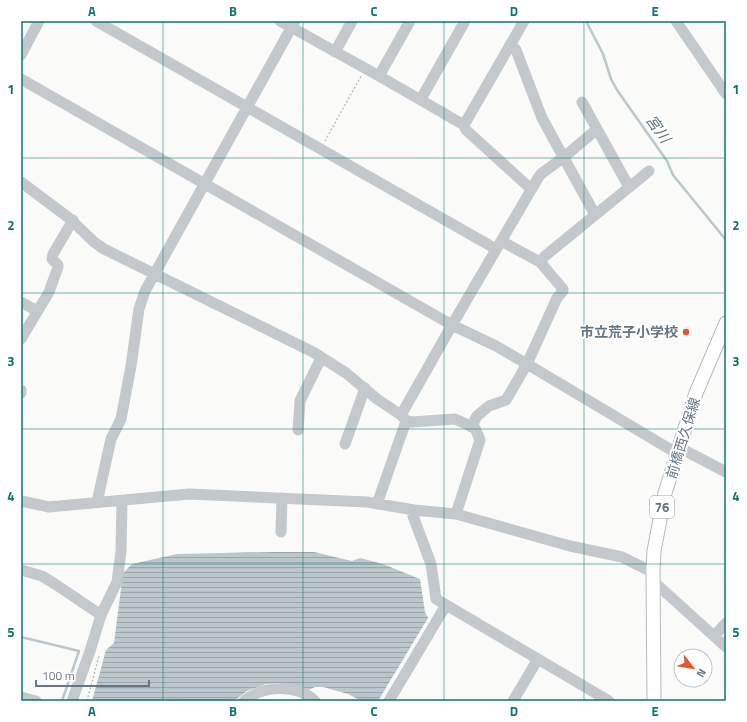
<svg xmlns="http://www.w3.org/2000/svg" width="747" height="722" font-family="'Titillium Web','Noto Sans JP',sans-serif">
  <defs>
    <pattern id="water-rules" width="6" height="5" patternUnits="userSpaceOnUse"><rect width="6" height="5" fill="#bbc7cb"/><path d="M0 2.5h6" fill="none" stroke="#9ca6aa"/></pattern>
  </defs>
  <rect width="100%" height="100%" fill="#fafaf8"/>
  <path fill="url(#water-rules)" d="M 273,552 L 314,552 L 352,561 L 360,558 L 383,564 L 420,579 L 425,612 L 428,618 L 378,701 L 361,701 L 348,694 L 323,687 L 315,687 L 309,690 L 282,683 L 266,684 L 247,691 L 234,701 L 92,701 L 106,650 L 114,643 L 123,573 L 132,564 L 177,554 Z"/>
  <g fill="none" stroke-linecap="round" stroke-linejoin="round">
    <path stroke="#bbc7cb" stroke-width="2.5" d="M 586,21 L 603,54 L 611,79 L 617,90 L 667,161 L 673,175 L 726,240
      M 21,637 L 79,651 L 62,701"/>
    <defs>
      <path id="major" d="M 654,701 L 653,570 L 654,551 L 665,493 L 696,393 L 726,323"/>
    </defs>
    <use href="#major" stroke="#b5babe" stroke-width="15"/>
    <path stroke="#bbbfc2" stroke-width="1.5" stroke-dasharray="2 2" stroke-linecap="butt" d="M 325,141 L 361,76
      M 87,701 L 99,656"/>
    <path stroke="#c3c8cc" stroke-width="11" d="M 96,21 L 496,249
      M 280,21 L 379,76 L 464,125 L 466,130 L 531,189
      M 676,21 L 726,94
      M 510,45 L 516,50 L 542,118 L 593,211 L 596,214
      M 335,52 L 352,21
      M 21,55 L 39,21
      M 379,76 L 410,21
      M 21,79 L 452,325 L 496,346 L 527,364 L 678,454
      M 421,99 L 465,21
      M 582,102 L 629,187
      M 464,125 L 524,21
      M 21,182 L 69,218 L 94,242 L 104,249 L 313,352 L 346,373 L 377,399 L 401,415 L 407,421 L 412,422 L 455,419 L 475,428 L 480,440 L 456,514
      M 540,262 L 545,256 L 649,171
      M 21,302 L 37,311
      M 21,339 L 49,292 L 58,267 L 58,265 L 52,259 L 53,254 L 73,220
      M 21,390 L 21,393
      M 401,415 L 452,325 L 538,178 L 541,174 L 564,157 L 596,130
      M 471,427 L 477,416 L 489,406 L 506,400 L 527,364 L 557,298 L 563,291 L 563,289 L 540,262 L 501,241
      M 298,430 L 300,401 L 321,358
      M 345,444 L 365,388
      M 680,448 L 726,472
      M 21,501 L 49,507 L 189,494 L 367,502 L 414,510 L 456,514 L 570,546 L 622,557 L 646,569 L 653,570
      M 97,502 L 111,439 L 121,419 L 131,366 L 139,309 L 145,291 L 295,21
      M 377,504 L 405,424 L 407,421
      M 414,510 L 413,516 L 431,564 L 436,599 L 609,701
      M 281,532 L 282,498
      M 21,570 L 42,576 L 55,584 L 101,615
      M 652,580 L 726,647
      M 714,636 L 726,623
      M 21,697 L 36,701
      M 72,701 L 90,651 L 101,615 L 117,582 L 121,551 L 122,501
      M 244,701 C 264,685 296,684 315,701
      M 389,701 L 446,605
      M 513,701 L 538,659"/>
    <use href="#major" stroke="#fff" stroke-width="13"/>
  </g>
  <path fill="none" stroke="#0f766e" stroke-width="1" stroke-opacity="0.55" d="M 163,21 L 163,701M 303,21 L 303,701M 444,21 L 444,701M 584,21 L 584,701M 21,158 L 726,158M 21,293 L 726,293M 21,429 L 726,429M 21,564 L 726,564"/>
  <circle fill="#e4572e" stroke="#fff" stroke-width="1.5" cx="686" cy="332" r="4"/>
  <g text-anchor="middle" stroke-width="4" stroke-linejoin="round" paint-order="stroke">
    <rect fill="#fff" stroke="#939fa8" stroke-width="1" x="650" y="496" width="24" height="22" rx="3"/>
    <g font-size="13" font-weight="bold" fill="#657683">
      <text x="662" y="512">76</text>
    </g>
    <g font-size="14" font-weight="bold" fill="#657683" stroke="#fff" text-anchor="end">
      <text x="678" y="337">市立荒子小学校</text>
    </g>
    <g font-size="14" fill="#657683" stroke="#fff">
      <text transform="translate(683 438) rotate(-73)" y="5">前橋西久保線</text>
    </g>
    <g font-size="15" font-style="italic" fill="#60757c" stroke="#fff">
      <text transform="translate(658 129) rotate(55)" y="5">宮川</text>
    </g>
  </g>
  <rect width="747" height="722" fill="none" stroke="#ffffff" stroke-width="44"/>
  <g transform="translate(693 668) rotate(121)"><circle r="19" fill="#ffffff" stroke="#c1c8cd"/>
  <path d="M0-3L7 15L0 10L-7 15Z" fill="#e4572e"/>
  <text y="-6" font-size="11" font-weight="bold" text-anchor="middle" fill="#657683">N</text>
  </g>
  <path d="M36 680v6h113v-6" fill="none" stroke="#657683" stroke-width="2"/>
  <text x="42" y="680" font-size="12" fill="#657683" stroke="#ffffff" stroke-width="3" paint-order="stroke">100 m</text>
  <rect x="22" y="22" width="703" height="678" fill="none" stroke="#0f766e" stroke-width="1.5"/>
  <g font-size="13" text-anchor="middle" font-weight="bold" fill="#0f766e">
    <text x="92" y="16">A</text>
    <text x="233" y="16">B</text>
    <text x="374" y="16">C</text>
    <text x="514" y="16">D</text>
    <text x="655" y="16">E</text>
    <text x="11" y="94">1</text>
    <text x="736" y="94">1</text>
    <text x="11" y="230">2</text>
    <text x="736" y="230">2</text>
    <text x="11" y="366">3</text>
    <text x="736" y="366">3</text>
    <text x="11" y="501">4</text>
    <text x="736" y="501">4</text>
    <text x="11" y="637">5</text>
    <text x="736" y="637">5</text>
    <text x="92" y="716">A</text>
    <text x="233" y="716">B</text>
    <text x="374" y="716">C</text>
    <text x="514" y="716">D</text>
    <text x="655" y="716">E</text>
  </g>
</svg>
